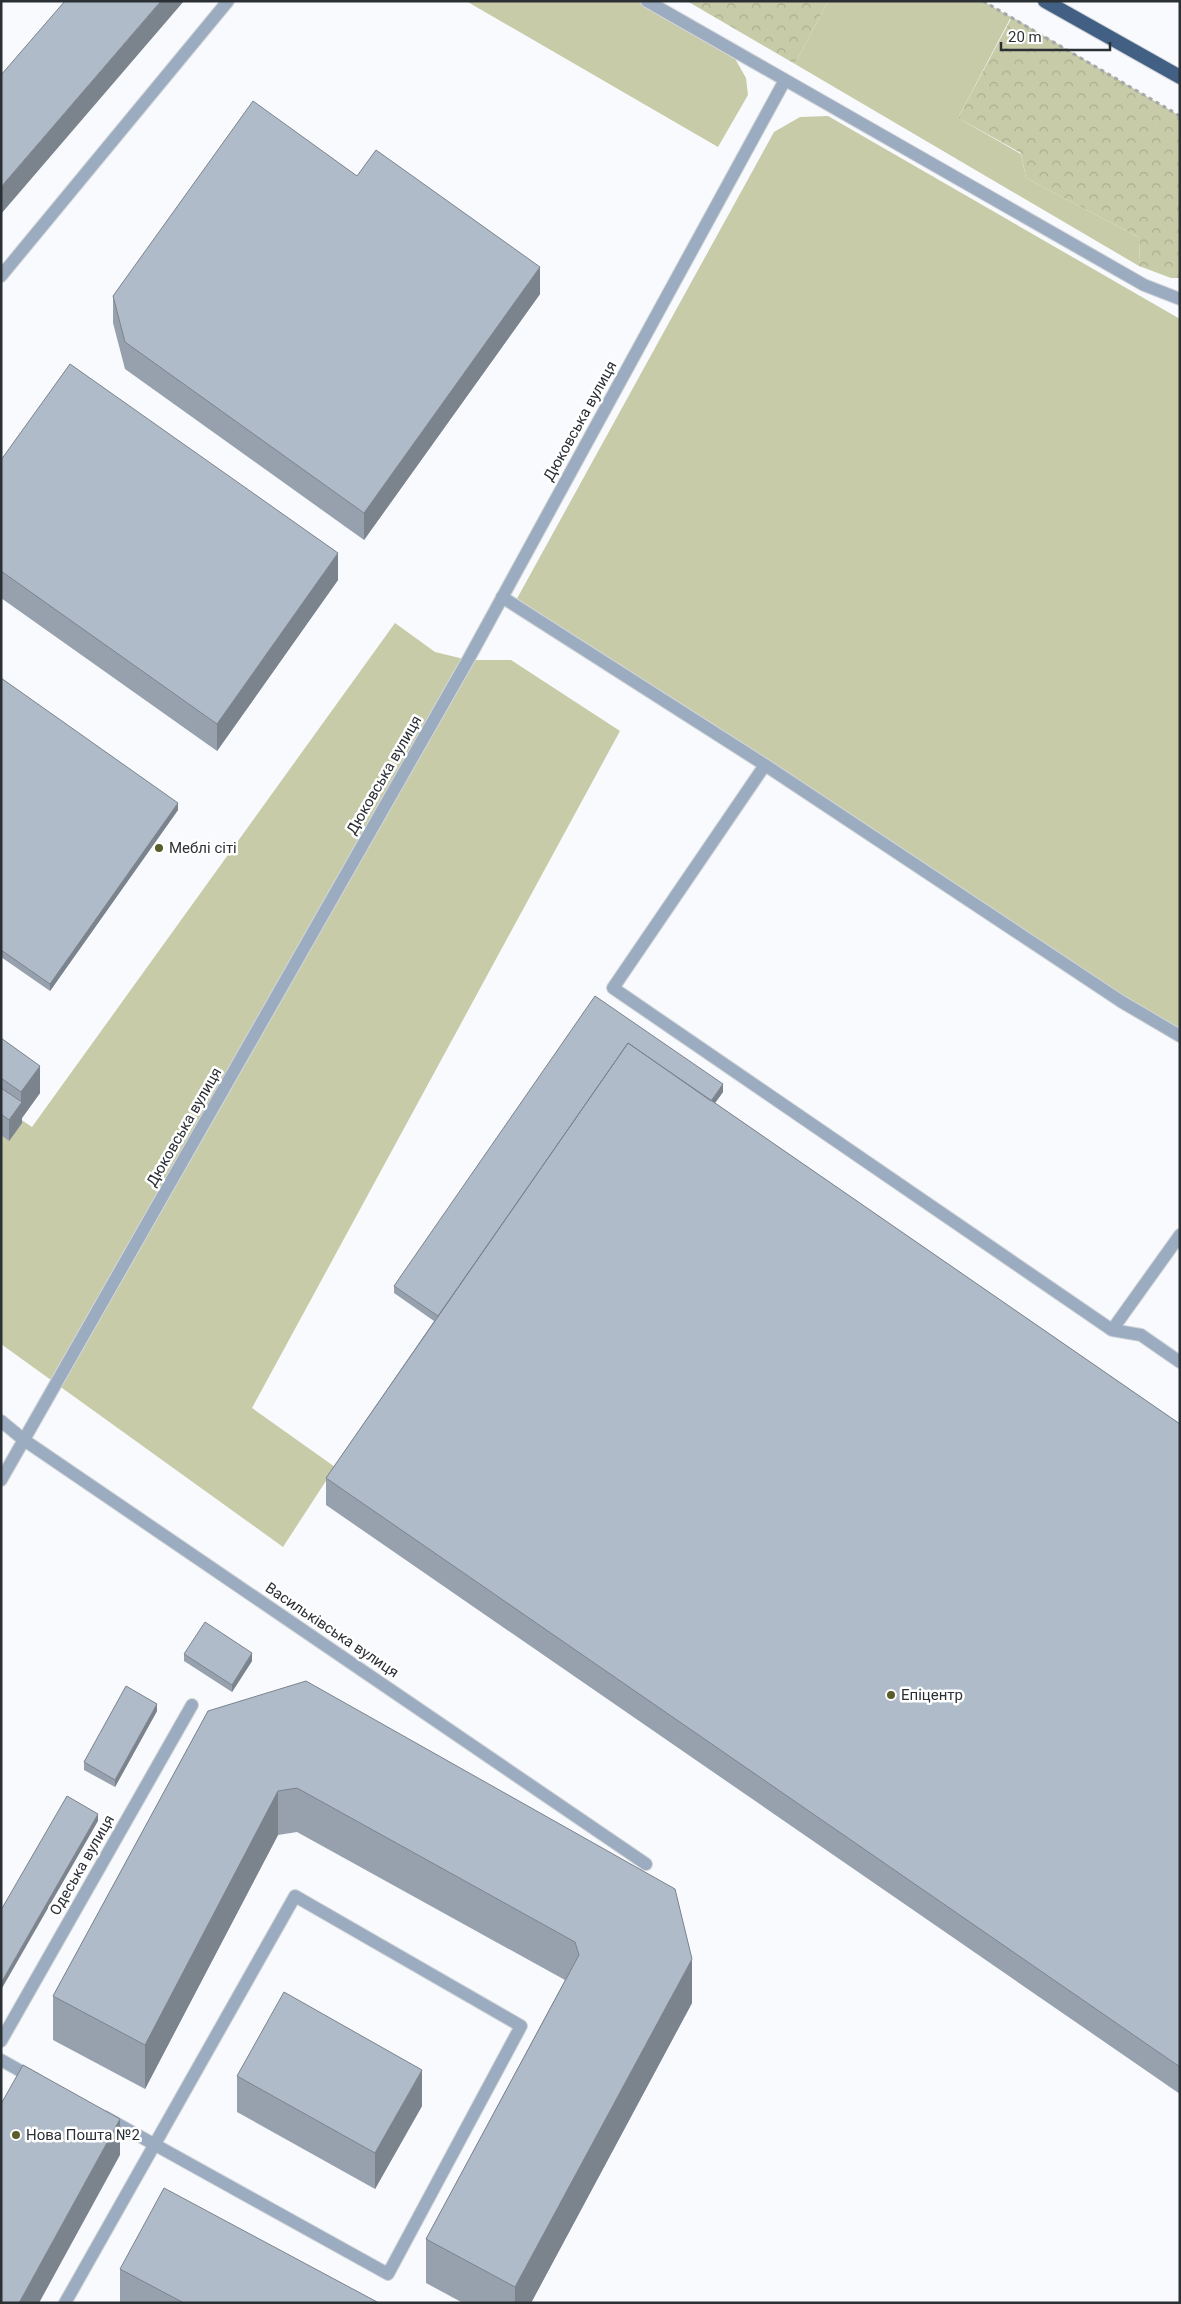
<svg xmlns="http://www.w3.org/2000/svg" width="1181" height="2304" font-family="Roboto,sans-serif">
  <defs>
    <pattern id="forest-crowns" width="20" height="18" patternUnits="userSpaceOnUse" patternTransform="scale(1.25)"><rect width="20" height="18" fill="#c7cba7"/><path d="M2 6a3 3 0 1 1 6 0M12 15a3 3 0 1 1 6 0" fill="none" stroke="#abaf90"/></pattern>
  </defs>
  <rect width="100%" height="100%" fill="#f8fafd"/>
  <path fill="#c7cba7" d="M 466,1 L 647,1 L 729,48 L 746,78 L 748,95 L 718,147 Z
    M 828,1 L 983,1 L 1011,17 L 958,118 L 1021,154 L 1026,178 L 1140,238 L 1139,266 L 795,64 Z
    M 828,116 L 1180,319 L 1180,1036 L 514,604 L 774,132 L 800,117 Z
    M 395,623 L 435,652 L 468,660 L 511,660 L 620,731 L 252,1408 L 335,1467 L 283,1547 L 1,1344 L 1,1106 L 32,1127 Z"/>
  <path fill="url(#forest-crowns)" d="M 687,1 L 828,1 L 795,64 Z
    M 1012,17 L 1180,116 L 1180,278 L 1171,278 L 1139,266 L 1140,238 L 1026,178 L 1021,153 L 958,118 Z"/>
  <g fill="none" stroke-linecap="round" stroke-linejoin="round">
    <defs>
      <path id="service" d="M 1,276 L 228,1
        M 502,597 L 765,765
        M 1180,1036 L 1122,1002 L 765,765 L 613,988 L 1112,1330 L 1141,1335 L 1180,1362
        M 1112,1330 L 1180,1235
        M 1,2060 L 35,2079
        M 65,2303 L 295,1896 L 521,2026 L 388,2274 L 105,2117"/>
      <path id="minor" d="M 647,1 L 1144,285 L 1180,299
        M 1,1421 L 24,1440 L 646,1864
        M 1,1480 L 468,660 L 785,80
        M 1,2041 L 192,1705"/>
      <path id="trunk" d="M 1045,1 L 1180,77"/>
    </defs>
    <use href="#service" stroke="#d3d6d9" stroke-width="14"/>
    <use href="#minor" stroke="#d3d6d9" stroke-width="14"/>
    <use href="#trunk" stroke="#d3d6d9" stroke-width="16"/>
    <path stroke="#a4a7ab" stroke-width="3" stroke-dasharray="4 4" stroke-linecap="butt" d="M 983,1 L 1180,116"/>
    <use href="#service" stroke="#9cacc0" stroke-width="12"/>
    <use href="#minor" stroke="#9cacc0" stroke-width="12"/>
    <use href="#trunk" stroke="#425f84" stroke-width="14"/>
  </g>
  <path fill="#97a1ad" d="M 357,176 L 540,294 L 364,540 L 125,369 L 113,323 L 113,296 Z
    M 1,460 L 338,580 L 217,751 L 1,598 Z
    M 1,678 L 178,810 L 50,991 L 1,957 Z
    M 1,1038 L 40,1093 L 22,1118 L 22,1123 L 9,1141 L 1,1135 Z
    M 723,1092 L 715,1103 L 1180,1424 L 1180,2094 L 326,1505 L 326,1478 L 434,1321 L 394,1293 L 394,1286 Z
    M 184,1654 L 252,1661 L 232,1692 L 184,1661 Z
    M 157,1711 L 115,1787 L 84,1770 L 84,1762 Z
    M 208,1711 L 692,2003 L 531,2303 L 463,2303 L 426,2283 L 426,2239 L 565,1980 L 297,1832 L 278,1835 L 145,2089 L 53,2040 L 53,1996 Z
    M 237,2076 L 422,2106 L 375,2189 L 237,2112 Z
    M 120,2269 L 379,2303 L 120,2303 Z"/>
  <path fill="#7b838d" d="M 161,1 L 184,1 L 1,214 L 1,187 Z
    M 540,267 L 540,294 L 364,540 L 364,513 Z
    M 338,553 L 338,580 L 217,751 L 217,724 Z
    M 178,803 L 178,810 L 50,991 L 50,984 Z
    M 40,1066 L 40,1093 L 22,1118 L 22,1123 L 9,1141 L 9,1120 L 21,1103 L 21,1092 Z
    M 723,1084 L 723,1092 L 702,1121 L 702,1114 Z
    M 252,1653 L 252,1661 L 232,1692 L 232,1685 Z
    M 157,1704 L 157,1711 L 115,1787 L 115,1780 Z
    M 278,1791 L 278,1835 L 145,2089 L 145,2045 Z
    M 98,1814 L 98,1821 L 1,1990 L 1,1983 Z
    M 692,1959 L 692,2003 L 531,2303 L 515,2303 L 515,2287 Z
    M 422,2070 L 422,2106 L 375,2189 L 375,2153 Z
    M 120,2119 L 120,2155 L 39,2303 L 19,2303 Z"/>
  <path fill="#b0bbc9" stroke="#7b838d" d="M 65,1 L 161,1 L 1,187 L 1,75 Z
    M 253,101 L 357,176 L 376,150 L 540,267 L 364,513 L 125,342 L 113,296 Z
    M 70,364 L 338,553 L 217,724 L 1,571 L 1,460 Z
    M 1,678 L 178,803 L 50,984 L 1,950 Z
    M 595,996 L 723,1084 L 711,1101 L 628,1043 L 438,1316 L 394,1286 Z
    M 1,1038 L 40,1066 L 21,1092 L 1,1078 Z
    M 628,1043 L 1180,1424 L 1180,2067 L 326,1478 Z
    M 1,1088 L 22,1102 L 9,1120 L 1,1114 Z
    M 205,1622 L 252,1653 L 232,1685 L 184,1654 Z
    M 306,1681 L 675,1889 L 692,1959 L 515,2287 L 426,2239 L 579,1955 L 575,1942 L 297,1788 L 278,1791 L 145,2045 L 53,1996 L 208,1711 Z
    M 126,1686 L 157,1704 L 115,1780 L 84,1762 Z
    M 67,1796 L 98,1814 L 1,1983 L 1,1910 Z
    M 284,1992 L 422,2070 L 375,2153 L 237,2076 Z
    M 23,2065 L 120,2119 L 19,2303 L 1,2303 L 1,2104 Z
    M 164,2188 L 379,2303 L 184,2303 L 120,2269 Z"/>
  <g fill="#595d2a" stroke="#fff" stroke-width="2">
    <circle cx="159" cy="848" r="5"/>
    <circle cx="891" cy="1695" r="5"/>
    <circle cx="16" cy="2135" r="5"/>
  </g>
  <g text-anchor="middle" stroke-width="5" stroke-linejoin="round" paint-order="stroke">
    <g font-size="15" fill="#2b3035" stroke="#fff">
      <text transform="translate(580 421) rotate(-61)" y="5">Дюковська вулиця</text>
      <text transform="translate(384 775) rotate(-60)" y="5">Дюковська вулиця</text>
      <text transform="translate(184 1127) rotate(-60)" y="5">Дюковська вулиця</text>
      <text transform="translate(332 1630) rotate(34)" y="5">Васильківська вулиця</text>
      <text transform="translate(82 1865) rotate(-60)" y="5">Одеська вулиця</text>
    </g>
    <g font-size="15" fill="#2b3035" stroke="#fff" text-anchor="start">
      <text x="169" y="853">Меблі сіті</text>
      <text x="901" y="1700">Епіцентр</text>
      <text x="26" y="2140">Нова Пошта №2</text>
    </g>
  </g>
  <rect width="1181" height="2304" fill="none" stroke="#2b3035" stroke-width="5"/>
  <path d="M1001 42v8h109v-8" fill="none" stroke="#2b3035" stroke-width="2.5"/>
  <text x="1008" y="42" font-size="15" fill="#2b3035" stroke="#ffffff" stroke-width="4" paint-order="stroke">20 m</text>
</svg>
